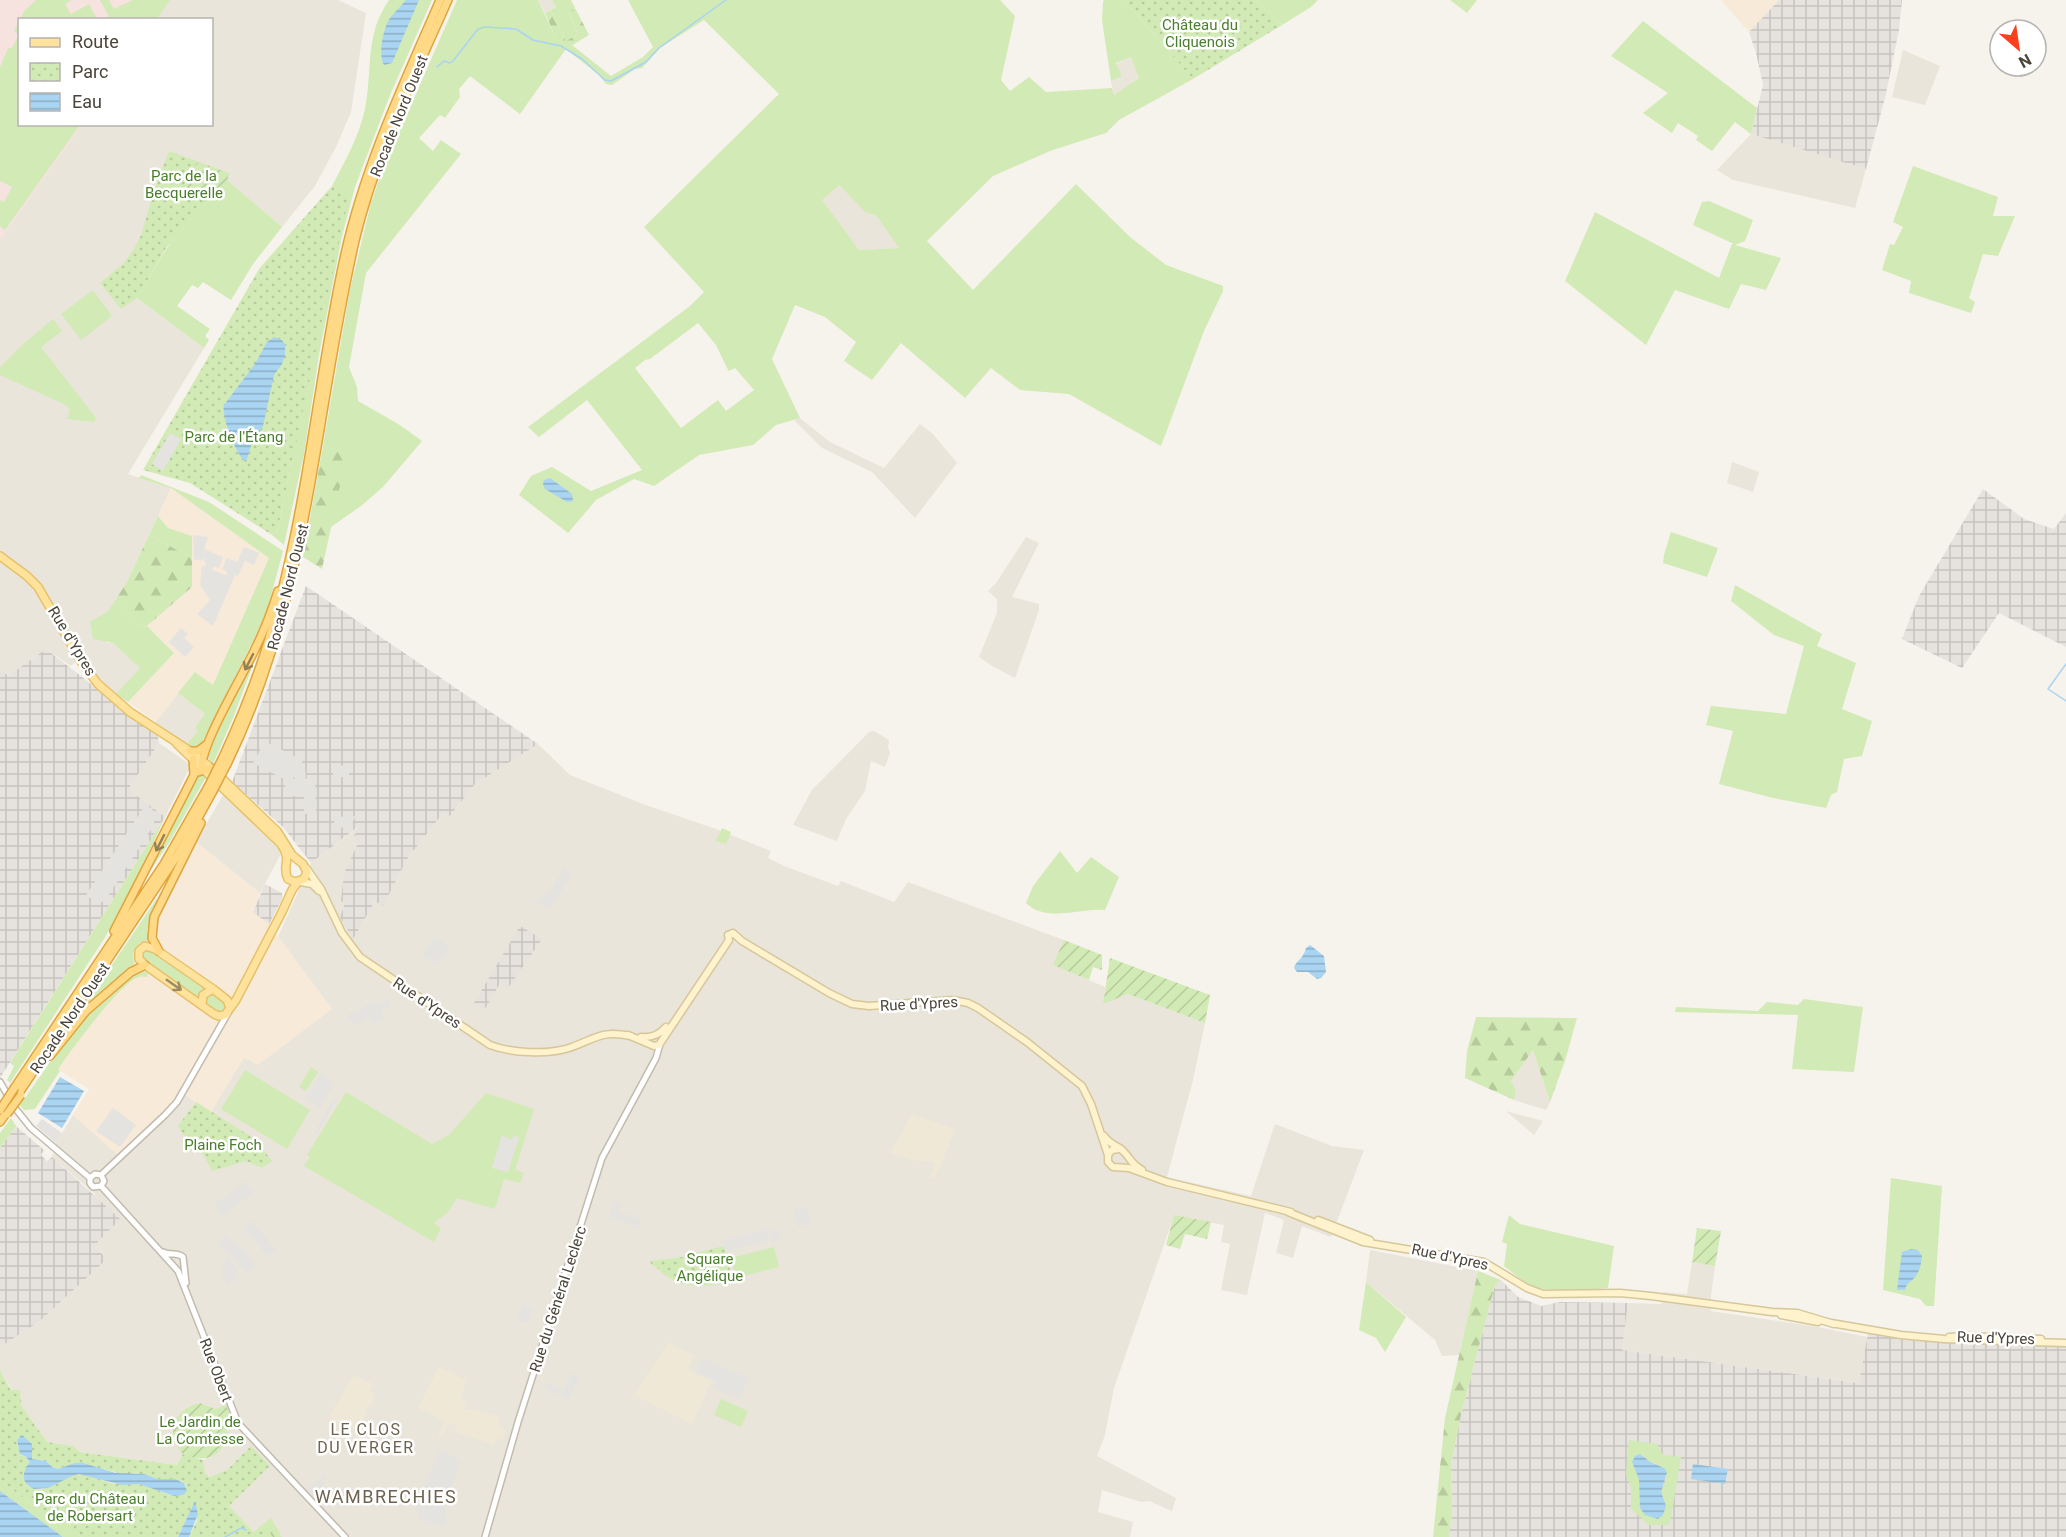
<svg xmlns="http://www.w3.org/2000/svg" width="2066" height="1537" font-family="Roboto,sans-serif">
  <defs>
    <pattern id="industrial-grid" width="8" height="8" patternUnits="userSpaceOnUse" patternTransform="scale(1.5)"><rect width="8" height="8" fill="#e6e2dd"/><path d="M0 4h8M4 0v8" fill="none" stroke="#c7c3be"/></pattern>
    <pattern id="forest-firs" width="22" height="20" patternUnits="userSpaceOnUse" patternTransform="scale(1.5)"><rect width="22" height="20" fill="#d2eab5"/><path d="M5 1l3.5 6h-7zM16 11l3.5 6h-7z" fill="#b6ca9c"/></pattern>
    <pattern id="park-dots" width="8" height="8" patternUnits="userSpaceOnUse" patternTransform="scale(1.5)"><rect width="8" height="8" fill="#d2eab5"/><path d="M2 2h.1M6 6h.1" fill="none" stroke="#b6ca9c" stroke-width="1.8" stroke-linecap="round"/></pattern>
    <pattern id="garden-furrows" width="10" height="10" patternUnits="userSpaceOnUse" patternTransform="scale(1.5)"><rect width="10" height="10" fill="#d2eab5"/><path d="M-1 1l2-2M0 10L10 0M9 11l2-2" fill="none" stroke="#b6ca9c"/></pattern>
    <pattern id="water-rules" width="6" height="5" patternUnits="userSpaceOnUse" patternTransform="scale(1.5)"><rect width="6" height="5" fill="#a9d4f2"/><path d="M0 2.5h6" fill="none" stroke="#8caec5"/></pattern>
  </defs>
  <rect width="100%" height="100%" fill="#f6f3ec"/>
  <path fill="#eae5da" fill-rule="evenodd" d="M 0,0 L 338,0 L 366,13 L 351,112 L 336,147 L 315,186 L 282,227 L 227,180 L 190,217 L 166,248 L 137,298 L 204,348 L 128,474 L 171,488 L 127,582 L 108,611 L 91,622 L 107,643 L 113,643 L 141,668 L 116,694 L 102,681 L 83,656 L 71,666 L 46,649 L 8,676 L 0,668 ZM 20,20 L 212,20 L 212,124 L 20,124 Z
    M 538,0 L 552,0 L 556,7 L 545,13 Z
    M 1903,50 L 1940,66 L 1925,105 L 1892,97 Z
    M 1131,57 L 1139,78 L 1114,95 L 1111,81 L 1122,76 L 1116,64 Z
    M 1751,134 L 1866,169 L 1855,208 L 1733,180 L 1717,170 Z
    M 839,185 L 866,213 L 876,215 L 900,248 L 859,250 L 821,200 Z
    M 800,418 L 830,442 L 884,468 L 920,424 L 933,434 L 957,463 L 915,518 L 872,472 L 822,448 L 794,420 Z
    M 1732,462 L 1759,472 L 1753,492 L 1727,483 Z
    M 1026,537 L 1039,543 L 1012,597 L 1039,604 L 1039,610 L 1015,678 L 992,666 L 979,657 L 997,613 L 997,599 L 988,591 L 996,583 Z
    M 178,693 L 205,714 L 199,731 L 187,744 L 185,745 L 155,723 Z
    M 874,731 L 889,740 L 888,747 L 890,753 L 885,767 L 871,761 L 865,791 L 846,819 L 837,841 L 793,825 L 812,790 L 869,732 Z
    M 159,743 L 191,765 L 165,817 L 132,792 L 130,786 Z
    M 538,744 L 570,775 L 643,804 L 716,829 L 771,851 L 768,858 L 784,866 L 838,886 L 841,881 L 894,902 L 908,882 L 1064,940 L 1054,965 L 1105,987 L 1104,1003 L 1128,994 L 1205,1023 L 1193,1080 L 1167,1177 L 1251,1196 L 1275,1124 L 1332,1146 L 1364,1150 L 1331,1237 L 1302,1226 L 1293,1258 L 1276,1253 L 1284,1220 L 1265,1213 L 1247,1295 L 1221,1290 L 1230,1244 L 1221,1242 L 1224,1225 L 1174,1216 L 1114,1388 L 1105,1435 L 1097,1456 L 1176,1498 L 1172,1511 L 1149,1501 L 1141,1502 L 1102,1490 L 1098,1512 L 1133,1522 L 1130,1537 L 282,1537 L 270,1519 L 254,1532 L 229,1506 L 242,1493 L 251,1446 L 227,1470 L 209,1477 L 205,1473 L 203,1460 L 214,1456 L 222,1449 L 228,1434 L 216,1409 L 200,1403 L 187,1407 L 179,1414 L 179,1449 L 183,1454 L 177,1465 L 80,1452 L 73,1446 L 47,1442 L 21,1405 L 0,1370 L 0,1347 L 40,1321 L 107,1259 L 94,1246 L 95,1194 L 52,1157 L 56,1143 L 73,1115 L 118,1155 L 183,1094 L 211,1111 L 244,1057 L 332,1009 L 278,937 L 311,863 L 361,825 L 357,838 L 358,843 L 344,873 L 345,903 L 340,917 L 353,938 L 375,901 L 383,905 L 407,859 L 443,813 L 450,816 L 475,784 Z
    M 223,795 L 282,852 L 260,893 L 196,842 Z
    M 1533,1050 L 1550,1102 L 1546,1110 L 1514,1100 L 1516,1090 L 1511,1081 Z
    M 1506,1111 L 1543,1121 L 1534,1135 Z
    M 1370,1250 L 1478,1271 L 1459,1355 L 1442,1356 L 1435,1340 L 1366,1282 Z
    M 1692,1262 L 1715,1266 L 1711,1296 L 1711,1311 L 1818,1327 L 1867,1337 L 1860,1383 L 1622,1350 L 1628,1303 L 1661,1304 L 1663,1292 L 1687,1294 Z"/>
  <path fill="#f7ead8" d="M 1721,0 L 1779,0 L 1749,32 Z
    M 171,488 L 269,558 L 213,685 L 195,672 L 156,722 L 128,702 L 174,653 L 147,626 L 192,587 L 192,536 L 168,528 L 158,516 Z
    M 196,842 L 260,893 L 253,912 L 269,924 L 332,1009 L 258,1065 L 244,1058 L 211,1112 L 183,1094 L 118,1155 L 73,1115 L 89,1089 L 57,1069 L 179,875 Z"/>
  <path fill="url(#industrial-grid)" d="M 1779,0 L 1902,0 L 1899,30 L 1885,98 L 1866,169 L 1751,134 L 1763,85 L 1756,53 L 1749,32 Z
    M 1983,489 L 2024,519 L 2054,529 L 2066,513 L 2066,647 L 1999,613 L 1962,668 L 1902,639 L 1919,596 Z
    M 306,586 L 538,744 L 475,784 L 450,816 L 443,813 L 407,859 L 383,906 L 375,901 L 353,939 L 340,917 L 345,903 L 341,901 L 344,873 L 358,843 L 355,842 L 357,838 L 354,836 L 359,826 L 311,863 L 283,827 L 232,782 Z
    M 46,649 L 158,736 L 159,743 L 130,786 L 132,792 L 165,817 L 0,1078 L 0,668 L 8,676 Z
    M 265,884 L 282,893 L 281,901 L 269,924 L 253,912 Z
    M 520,926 L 542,939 L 508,988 L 500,983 L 485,1009 L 474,1003 Z
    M 16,1126 L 44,1150 L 41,1155 L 47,1161 L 52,1157 L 120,1219 L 94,1246 L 107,1259 L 40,1321 L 0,1347 L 0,1148 Z
    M 1501,1280 L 1518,1297 L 1541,1306 L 1560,1302 L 1628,1303 L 1622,1350 L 1859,1383 L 1868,1333 L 1894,1338 L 1935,1341 L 2066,1345 L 2066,1537 L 1449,1537 L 1452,1513 L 1451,1465 L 1461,1415 L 1495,1285 Z"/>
  <path fill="#efe8d6" d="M 912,1114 L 955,1129 L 936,1177 L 930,1178 L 936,1162 L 917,1161 L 890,1153 Z
    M 668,1343 L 694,1356 L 688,1369 L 696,1373 L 696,1375 L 712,1380 L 692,1424 L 634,1395 Z
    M 439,1367 L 466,1380 L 460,1400 L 466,1402 L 464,1410 L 471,1409 L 500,1417 L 498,1426 L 506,1430 L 502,1440 L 496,1439 L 494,1445 L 455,1432 L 457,1426 L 449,1423 L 442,1437 L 438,1436 L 445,1421 L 418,1408 Z
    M 354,1375 L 373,1384 L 369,1392 L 374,1394 L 372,1404 L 371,1406 L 367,1406 L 360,1431 L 328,1419 Z"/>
  <path fill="#f6e3e0" d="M 0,0 L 170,0 L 156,19 L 20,20 L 20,124 L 82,125 L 0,240 Z"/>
  <path fill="#d2eab5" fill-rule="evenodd" d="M 36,0 L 72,0 L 65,4 L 71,14 L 89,4 L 97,19 L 20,19 L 24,11 Z
    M 100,0 L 109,0 L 114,9 L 133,0 L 170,0 L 156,20 L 104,19 L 109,17 Z
    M 389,0 L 432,0 L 390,95 L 355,187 L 342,236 L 319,355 L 304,454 L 284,545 L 272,535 L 277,532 L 347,200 L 332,186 C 345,161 359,137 365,109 C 373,69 364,36 389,0 Z
    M 457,0 L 538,0 L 556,38 L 555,46 L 566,49 L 572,45 L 611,76 L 643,57 L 653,47 L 628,0 L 1000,0 L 1015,16 L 1001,80 L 1010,91 L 1029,77 L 1046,92 L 1112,88 L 1114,95 L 1139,78 L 1131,57 L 1116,63 L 1122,76 L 1111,81 L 1102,20 L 1103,2 L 1104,0 L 1124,0 L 1193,79 L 1119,120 L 1106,133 L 1050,151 L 993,176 L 927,241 L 973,290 L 1076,184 L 1130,237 L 1166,265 L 1223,286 L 1223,291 L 1204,331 L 1161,446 L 1069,394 L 1020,390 L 991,368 L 965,398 L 901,343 L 872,380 L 844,361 L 856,342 L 825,317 L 795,305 L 772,359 L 800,418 L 776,425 L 753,445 L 699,455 L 654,486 L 634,479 L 596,500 L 568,533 L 519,495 L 531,476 L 552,467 L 591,491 L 642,470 L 587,400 L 539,437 L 528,427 L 690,306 L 704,292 L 644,227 L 779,94 L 704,20 L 660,48 L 642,68 L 635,69 L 612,85 L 606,84 L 599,75 L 566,49 L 520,114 L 470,76 L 459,89 L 460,97 L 445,118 L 440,115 L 419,138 L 433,151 L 441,140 L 461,154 L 366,273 L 349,367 L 357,387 L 358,401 L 400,425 L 422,441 L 383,487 L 361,506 L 331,527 L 346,454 L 323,446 L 350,290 L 370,207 L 381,174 ZM 839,185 L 866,213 L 876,215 L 899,248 L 859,250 L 822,200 ZM 698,323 L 716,345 L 727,368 L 729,371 L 735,368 L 754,390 L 726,411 L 718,400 L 681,428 L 635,368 L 645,360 L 650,359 Z
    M 552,0 L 571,0 L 575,8 L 569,13 L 578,34 L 566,41 L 551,10 L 556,7 Z
    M 1256,0 L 1318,0 L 1311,7 L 1282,25 Z
    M 1450,0 L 1477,0 L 1467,13 Z
    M 19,21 L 20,124 L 80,125 L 5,230 L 0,226 L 0,200 L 4,202 L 12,187 L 0,181 L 0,67 L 8,48 L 12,48 L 19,34 L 14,31 Z
    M 1643,21 L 1757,108 L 1751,134 L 1735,122 L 1712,151 L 1696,140 L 1698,136 L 1678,123 L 1672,133 L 1643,113 L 1668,93 L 1611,56 Z
    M 1913,166 L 1998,197 L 1993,216 L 2015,216 L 1998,256 L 1983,254 L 1969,298 L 1975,302 L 1971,313 L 1909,293 L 1911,281 L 1882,270 L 1890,244 L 1894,245 L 1903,227 L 1893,222 Z
    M 227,180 L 282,227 L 253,264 L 231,300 L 203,282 L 198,288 L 192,285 L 177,306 L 210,329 L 205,336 L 209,340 L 204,348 L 137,298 C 161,258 187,208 227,180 Z
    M 1709,201 L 1753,220 L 1745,241 L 1735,245 L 1781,258 L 1766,290 L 1741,284 L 1729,309 L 1675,290 L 1646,345 L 1565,281 L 1595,212 L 1719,278 L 1732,244 L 1734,244 L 1693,225 L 1702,202 Z
    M 93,290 L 112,316 L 81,340 L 61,314 Z
    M 53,319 L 62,331 L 41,347 L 96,418 L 94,422 L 67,419 L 70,410 L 66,405 L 0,375 L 0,367 L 22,345 Z
    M 141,475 L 209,502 L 283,551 L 268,607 L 258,631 L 202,743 C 197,747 193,748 187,744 L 198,731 L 195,728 L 205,714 L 178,693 L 195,672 L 213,685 L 269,558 L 171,488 L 139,478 Z
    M 158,516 L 168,528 L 192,536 L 192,558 L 149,535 Z
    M 1671,532 L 1718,548 L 1707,577 L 1663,563 L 1664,555 Z
    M 1735,585 L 1822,634 L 1817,646 L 1856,663 L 1842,709 L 1872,721 L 1862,756 L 1844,759 L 1837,792 L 1831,795 L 1826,808 L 1773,798 L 1719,784 L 1733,731 L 1706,725 L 1711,706 L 1786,714 L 1804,646 L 1774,635 L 1731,601 Z
    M 116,599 L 141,627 L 147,626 L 174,653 L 128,702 L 116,694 L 140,668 L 113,643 L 93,639 L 90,622 L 108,611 Z
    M 257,654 L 233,718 L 213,764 L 207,756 L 210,747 Z
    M 203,775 L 206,777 L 170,841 L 143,882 L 191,786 L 199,776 Z
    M 165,817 L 125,903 L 104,939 L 10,1083 L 7,1080 L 14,1066 L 10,1063 Z
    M 722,828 L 731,832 L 726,844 L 716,841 Z
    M 1060,851 L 1077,873 L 1091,857 L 1119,877 L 1105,910 C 1081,908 1045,923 1026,903 L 1033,886 Z
    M 158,897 L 147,930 L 148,940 L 140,943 L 133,953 L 134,965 L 84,1006 Z
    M 150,948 L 207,988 L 201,994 L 199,1000 L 144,962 L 142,958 L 143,951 Z
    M 141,971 L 147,972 L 148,977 C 145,977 142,976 139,977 C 121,981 70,1052 58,1069 L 60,1071 L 35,1109 L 24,1110 L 20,1105 L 69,1035 L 86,1015 L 132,976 Z
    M 211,993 L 225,1001 L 227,1008 L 225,1012 L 216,1012 L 206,1004 L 205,998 Z
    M 1804,999 L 1863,1007 L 1854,1072 L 1792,1069 L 1798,1015 L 1675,1012 L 1676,1007 L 1758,1011 L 1767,1002 L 1798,1005 Z
    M 311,1067 L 318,1072 L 306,1091 L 299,1087 Z
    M 245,1070 L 310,1110 L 287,1149 L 221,1109 Z
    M 346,1092 L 432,1144 L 449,1135 L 486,1093 L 534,1109 L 515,1170 L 524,1173 L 520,1183 L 504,1179 L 495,1209 L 457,1198 L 448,1212 L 434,1223 L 441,1228 L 434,1242 L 304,1166 L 310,1157 L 307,1155 Z
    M 11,1118 L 16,1126 L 0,1148 L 0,1133 Z
    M 1891,1178 L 1942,1186 L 1934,1306 L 1926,1306 L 1920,1299 L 1883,1290 Z
    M 1509,1215 L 1520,1224 L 1614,1246 L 1608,1288 C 1583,1290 1555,1295 1531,1285 C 1522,1281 1512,1272 1504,1266 L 1507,1244 L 1502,1242 Z
    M 774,1247 L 779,1267 L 736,1278 L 731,1258 Z
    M 1366,1282 L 1406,1317 L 1385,1352 L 1376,1338 L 1359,1330 Z
    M 721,1399 L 748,1411 L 741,1427 L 714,1415 Z
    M 1629,1440 L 1657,1444 L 1663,1455 L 1681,1457 L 1670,1523 L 1668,1525 L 1649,1525 L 1631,1509 L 1631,1487 L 1626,1474 ZM 1643,1455 L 1650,1462 L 1655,1463 L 1667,1477 L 1661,1492 L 1666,1506 L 1640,1509 L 1639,1479 L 1632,1462 Z
    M 0,1480 L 43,1513 L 82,1537 L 63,1537 L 57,1533 L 0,1491 Z"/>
  <path fill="url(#forest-firs)" d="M 575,8 L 589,35 L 566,49 L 554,46 L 556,38 L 545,13 L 551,10 L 566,41 L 578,34 L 569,12 Z
    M 323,446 L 347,454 L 322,569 L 303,557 Z
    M 149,535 L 192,558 L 192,587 L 147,626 L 141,627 L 116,599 L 127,582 Z
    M 1476,1017 L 1577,1018 L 1565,1061 L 1550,1102 L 1533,1050 L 1511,1081 L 1516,1090 L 1514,1100 L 1465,1078 L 1467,1051 Z
    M 1478,1271 L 1501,1280 L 1495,1285 L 1461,1415 L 1451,1465 L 1452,1513 L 1449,1537 L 1433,1537 L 1445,1418 Z
    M 271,1518 L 282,1537 L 259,1537 L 254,1532 Z"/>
  <path fill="url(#park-dots)" fill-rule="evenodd" d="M 1124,0 L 1256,0 L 1282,25 L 1193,79 Z
    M 169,151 L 229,173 L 227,180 L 190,217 L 166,248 L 137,298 L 121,309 L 100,283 L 124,263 L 134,249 L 141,235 L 155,188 Z
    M 332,186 L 348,200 L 277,532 L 272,535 L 190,483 L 143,470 L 259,269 Z
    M 196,1102 L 255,1139 L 272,1161 L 262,1168 L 246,1161 L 212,1171 L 203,1154 L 185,1138 L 178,1126 Z
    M 724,1246 L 733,1282 C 702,1287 679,1291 655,1266 L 652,1266 L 650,1261 L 691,1256 L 696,1253 Z
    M 0,1370 L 11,1390 L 20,1390 L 21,1405 L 47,1442 L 73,1446 L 80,1452 L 177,1465 L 183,1454 L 203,1460 L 205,1473 L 209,1477 L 227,1470 L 251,1446 L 270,1466 L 229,1506 L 254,1532 L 263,1524 L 273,1537 L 189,1537 L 197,1520 L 195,1502 L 178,1537 L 82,1537 L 43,1513 L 0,1480 ZM 19,1437 L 32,1459 L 46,1461 L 52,1467 L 58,1469 L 79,1463 L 127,1475 L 136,1473 L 157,1479 L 182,1481 L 186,1486 L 183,1495 C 166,1499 154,1485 139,1484 C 129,1483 121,1485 111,1483 C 101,1480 89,1475 79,1474 C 60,1474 47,1499 27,1485 L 30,1462 L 26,1457 L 21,1455 L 17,1442 Z"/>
  <path fill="url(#garden-furrows)" d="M 199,162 L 229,173 L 227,180 L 204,202 L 186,186 L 196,164 Z
    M 1064,940 L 1102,955 L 1102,970 L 1093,967 L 1089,980 L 1053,965 Z
    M 1110,958 L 1210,995 L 1205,1023 L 1128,994 L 1103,1004 Z
    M 1174,1215 L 1211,1222 L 1207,1239 L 1185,1234 L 1180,1249 L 1166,1245 Z
    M 1697,1228 L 1721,1231 L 1715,1266 L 1692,1262 Z
    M 200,1403 L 216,1409 L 226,1405 L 234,1423 L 232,1427 L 226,1430 L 228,1434 C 222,1459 205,1463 183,1454 C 164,1435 174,1407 200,1403 Z"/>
  <path fill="#e5e3e0" d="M 170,433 L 181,439 L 163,471 L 152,464 Z
    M 193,535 L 208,537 L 204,549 L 223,557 L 219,568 L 214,566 L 212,570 L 226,575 L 227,572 L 222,569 L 227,558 L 237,562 L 244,547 L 259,553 L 254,565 L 245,561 L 238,576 L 235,575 L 213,626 L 197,614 L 210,600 L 200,585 L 202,566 L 205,567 L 206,564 L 203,558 L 201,561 L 194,559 Z
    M 181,628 L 188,634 L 184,638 L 194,647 L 185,657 L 169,642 Z
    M 265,741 L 303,761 L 297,768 L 305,770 L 306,777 L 282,778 L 253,763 Z
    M 349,765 L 349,777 L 333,777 L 333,766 Z
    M 315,778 L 316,813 L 304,814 L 304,796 L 292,796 L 283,783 L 284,779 Z
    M 146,804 L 157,814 L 152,828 L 106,899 L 99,904 L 86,895 Z
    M 355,816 L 351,827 L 332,828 L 336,817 Z
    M 564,867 L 566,871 L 570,870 L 572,874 L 552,907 L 548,909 L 535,902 L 550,891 Z
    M 434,936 L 448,945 L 448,951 L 439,965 L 422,956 Z
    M 388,998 L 392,1005 L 381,1011 L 385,1018 L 374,1024 L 370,1017 L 355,1026 L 346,1016 L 374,1001 L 376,1004 Z
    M 320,1074 L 332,1081 L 331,1083 L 334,1085 L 320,1108 L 305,1099 Z
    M 335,1097 L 338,1099 L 317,1134 L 314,1132 Z
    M 113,1108 L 136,1125 L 120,1147 L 96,1131 Z
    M 42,1119 L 62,1133 L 56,1143 L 36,1126 Z
    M 502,1135 L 511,1140 L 515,1135 L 519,1138 L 508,1172 L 492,1168 Z
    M 246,1181 L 254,1193 L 222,1216 L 214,1205 Z
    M 614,1201 L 621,1203 L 619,1212 L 642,1219 L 639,1228 L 609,1218 Z
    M 807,1207 L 811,1224 L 797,1227 L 794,1210 Z
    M 250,1221 L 261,1230 L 276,1250 L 267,1257 L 254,1239 L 243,1230 Z
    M 768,1228 L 770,1233 L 772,1229 L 781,1233 L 775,1244 L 769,1240 L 772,1234 L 770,1233 L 770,1236 L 767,1237 L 767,1241 L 727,1251 L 725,1248 L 723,1240 Z
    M 226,1235 L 243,1249 L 256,1266 L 245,1273 L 232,1256 L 218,1245 Z
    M 229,1257 L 239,1271 L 236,1273 L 239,1277 L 228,1285 L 221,1275 L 225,1272 L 221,1265 Z
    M 522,1304 L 533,1307 L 528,1323 L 517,1320 Z
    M 703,1358 L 749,1378 L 739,1400 L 714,1388 L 717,1381 L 696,1373 Z
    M 572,1373 L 580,1377 L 568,1400 L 545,1388 L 548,1383 L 564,1390 Z
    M 440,1450 L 461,1460 L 445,1508 L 447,1522 L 443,1527 L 438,1527 L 418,1519 L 419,1514 L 414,1508 Z
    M 323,1474 L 326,1477 L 323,1481 L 325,1483 L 312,1496 L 306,1489 L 321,1478 Z"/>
  <path fill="url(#water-rules)" d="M 406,0 L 419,0 L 392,63 L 384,65 C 378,55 383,28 390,18 C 395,12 401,6 406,0 Z
    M 274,337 L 282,340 L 285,345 L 285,355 L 282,364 L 274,375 L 263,426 L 251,446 L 246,462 C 236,455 221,416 224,405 L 255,364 L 267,342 Z
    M 550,478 L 572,494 L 573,501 L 567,502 L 545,489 L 543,484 L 544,480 Z
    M 1310,945 L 1324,956 L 1326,972 L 1321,978 L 1317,979 L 1308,972 L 1297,972 L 1294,968 C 1296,960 1303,960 1306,948 Z
    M 60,1077 L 84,1091 L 62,1128 L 38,1113 Z
    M 1911,1249 L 1918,1250 L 1922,1256 C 1921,1264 1920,1271 1915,1277 C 1910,1283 1907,1282 1905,1290 L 1897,1290 L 1902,1252 Z
    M 22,1435 L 32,1444 L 32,1459 L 46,1461 L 52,1467 L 58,1469 L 75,1463 L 83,1463 L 116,1473 L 144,1474 L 157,1479 L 175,1479 L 184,1483 L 187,1491 L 183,1495 L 174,1496 L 139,1484 L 122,1485 L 79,1474 L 72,1476 L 48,1488 L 34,1489 C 20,1482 22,1473 30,1462 L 26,1457 L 20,1454 L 17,1440 Z
    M 1640,1454 L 1650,1462 L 1664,1468 L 1667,1472 L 1661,1492 L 1666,1506 L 1663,1515 L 1658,1519 L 1645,1515 L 1640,1508 L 1639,1479 L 1632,1462 L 1635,1456 Z
    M 1693,1464 L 1728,1469 L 1725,1484 L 1691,1479 Z
    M 0,1491 L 63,1537 L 0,1537 Z
    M 195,1501 L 198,1514 L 189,1537 L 178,1537 Z"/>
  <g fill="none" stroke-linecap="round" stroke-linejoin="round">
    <path stroke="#a9d4f2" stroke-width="1.5" d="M 437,67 L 444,61 L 450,63 L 453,61 L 478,29 L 485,27 L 516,29 L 533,40 L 561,46 L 582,59 L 605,80 L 611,81 L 646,62 L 659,48 L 726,0
      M 2066,664 L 2048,689 L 2066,701
      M 225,1537 L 241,1528 L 246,1530"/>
    <defs>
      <path id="tertiary" d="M 0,1082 L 15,1108 L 31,1128 L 90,1178
        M 101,1175 L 165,1115 L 177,1102 L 228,1013
        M 90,1178 L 95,1174 L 101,1175 L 104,1181 L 101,1186
        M 90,1178 L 90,1183 L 93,1187 L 101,1186
        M 101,1186 L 178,1271 L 238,1423 L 345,1537
        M 163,1252 C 170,1256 177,1252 183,1257 L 186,1283
        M 485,1537 L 518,1422 L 602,1158 L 656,1058 L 660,1044"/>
      <path id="secondary" d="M 307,869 L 321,889 L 342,933 L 360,957 L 490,1045 C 511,1053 547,1055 569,1048 C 596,1039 599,1030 631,1036
        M 300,882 L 312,884 L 319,891
        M 628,1035 L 654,1046 L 659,1045 L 729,940 L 728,935 L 733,933 L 742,941 L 829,993 L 852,1004 L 869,1006 L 953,1000 L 968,1003 L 978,1008 L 1027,1042 L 1082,1086 L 1091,1104 L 1108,1155
        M 641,1037 C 652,1038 659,1035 666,1027
        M 1104,1136 C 1112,1147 1119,1145 1124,1152 C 1132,1160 1130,1163 1142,1170
        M 1119,1149 L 1112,1150 L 1108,1155 L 1108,1162 L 1113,1167 L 1129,1168 L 1167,1182 L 1291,1212
        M 1288,1212 L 1363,1242 L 1484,1262 L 1527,1288 L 1543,1294 L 1620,1293 L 1651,1296 L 1772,1312 L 1797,1313 L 1834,1324
        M 1318,1220 L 1370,1240
        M 1781,1315 L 1818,1322
        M 1831,1323 L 1901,1335 L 1944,1339 L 2066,1343
        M 1949,1337 L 1966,1336 L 2041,1339"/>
      <path id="primary" d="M 0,556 L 27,576 L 38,587 L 82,663 L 98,684 L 130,712 L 193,753 L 211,768 L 277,831 L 292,855 L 303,864 L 307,872 L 304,879 L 295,882 L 288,879 C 281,866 293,861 281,844 L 177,744
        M 213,989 L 155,949 L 145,946 L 139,951 L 139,959 L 145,965 L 214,1014 L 219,1016 L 225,1015 L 236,1000 L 282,912 L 292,890 L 298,882
        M 202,1005 L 203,995 L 213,989 L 227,1000 L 230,1008"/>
      <path id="trunk" d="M 190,751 L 198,751 L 206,745
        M 222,759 C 245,710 265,659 278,606 C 309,491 319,371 345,254 C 365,165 404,83 440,0
        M 227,764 C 309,597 314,419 355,241 C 375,157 413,79 448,0
        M 202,768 C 200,745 245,672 256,647 C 265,629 272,610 278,591
        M 198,772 L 211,768
        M 114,931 L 194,775 L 193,759
        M 159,951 L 152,938 L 154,917 L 201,823
        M 50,1056 L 86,1011 L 131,972 L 145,965
        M 15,1087 L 164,864 L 208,787
        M 19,1093 L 177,856 L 213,791
        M 0,1122 L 9,1109"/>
    </defs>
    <use href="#tertiary" stroke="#c2bbae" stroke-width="8"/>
    <use href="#secondary" stroke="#d6c79b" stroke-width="9"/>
    <use href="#primary" stroke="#e6c16a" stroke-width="10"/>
    <use href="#trunk" stroke="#e0a43c" stroke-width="10"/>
    <use href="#tertiary" stroke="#fff" stroke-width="5"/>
    <use href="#secondary" stroke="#fff3cd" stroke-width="6"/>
    <use href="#primary" stroke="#ffe39c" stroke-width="7"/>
    <use href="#trunk" stroke="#ffd985" stroke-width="7"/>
    <defs>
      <path id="trunk-bridge" d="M 208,787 L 222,759
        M 213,791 L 227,764
        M 0,1110 L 15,1087
        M 7,1114 L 21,1095"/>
    </defs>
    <use href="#trunk-bridge" stroke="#e0a43c" stroke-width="10" stroke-linecap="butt"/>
    <use href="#trunk-bridge" stroke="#ffd985" stroke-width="7"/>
  </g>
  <defs><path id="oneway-shaft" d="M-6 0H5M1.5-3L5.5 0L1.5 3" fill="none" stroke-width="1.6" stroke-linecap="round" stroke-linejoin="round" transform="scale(1.5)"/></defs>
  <g stroke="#938057">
    <use href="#oneway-shaft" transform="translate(249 662) rotate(117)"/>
    <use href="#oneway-shaft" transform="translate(160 843) rotate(117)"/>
  </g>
  <use stroke="#9c8c66" href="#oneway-shaft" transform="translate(174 985) rotate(35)"/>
  <g text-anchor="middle" stroke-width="5" stroke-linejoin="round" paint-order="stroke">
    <g font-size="15" fill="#4a7f2a" stroke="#fff">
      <text x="1200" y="30">Château du<tspan x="1200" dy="17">Cliquenois</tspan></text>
      <text x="184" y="181">Parc de la<tspan x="184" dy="17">Becquerelle</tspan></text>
      <text x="234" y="442">Parc de l'Étang</text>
      <text x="223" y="1150">Plaine Foch</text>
      <text x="710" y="1264">Square<tspan x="710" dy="17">Angélique</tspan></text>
      <text x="200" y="1427">Le Jardin de<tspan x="200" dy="17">La Comtesse</tspan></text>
      <text x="90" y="1504">Parc du Château<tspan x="90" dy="17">de Robersart</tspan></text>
    </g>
    <g font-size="15" fill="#4b4439" stroke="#fff">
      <text transform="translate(399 116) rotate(-68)" y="5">Rocade Nord Ouest</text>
      <text transform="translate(288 587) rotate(-76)" y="5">Rocade Nord Ouest</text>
      <text transform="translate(72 641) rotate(59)" y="5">Rue d'Ypres</text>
      <text transform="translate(427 1003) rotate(34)" y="5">Rue d'Ypres</text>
      <text transform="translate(919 1004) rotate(-3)" y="5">Rue d'Ypres</text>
      <text transform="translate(70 1018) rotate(-56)" y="5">Rocade Nord Ouest</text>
      <text transform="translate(1450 1257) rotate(12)" y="5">Rue d'Ypres</text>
      <text transform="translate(558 1299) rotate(-72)" y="5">Rue du Général Leclerc</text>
      <text transform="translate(1996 1338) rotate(2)" y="5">Rue d'Ypres</text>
      <text transform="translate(216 1370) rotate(69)" y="5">Rue Obert</text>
    </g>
    <g font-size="16" letter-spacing="1.5" fill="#6e6250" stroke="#fff">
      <text x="366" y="1435">LE CLOS<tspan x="366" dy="18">DU VERGER</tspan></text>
    </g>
    <g font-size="18" letter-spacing="1.5" fill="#6e6250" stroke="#fff">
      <text x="386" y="1503">WAMBRECHIES</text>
    </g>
  </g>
  <rect x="18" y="18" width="195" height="108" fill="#ffffff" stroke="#b7b4b0" stroke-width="1.5"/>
  <rect x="30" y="38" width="30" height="9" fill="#ffe39c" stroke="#b7b4b0" stroke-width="1.5"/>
  <text x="72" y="48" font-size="18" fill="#4b4439">Route</text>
  <rect x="30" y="63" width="30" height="18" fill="url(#park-dots)" stroke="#b7b4b0" stroke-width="1.5"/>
  <text x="72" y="78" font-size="18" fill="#4b4439">Parc</text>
  <rect x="30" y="93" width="30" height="18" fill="url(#water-rules)" stroke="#b7b4b0" stroke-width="1.5"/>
  <text x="72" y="108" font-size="18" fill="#4b4439">Eau</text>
  <g transform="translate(2018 48) rotate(151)"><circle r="28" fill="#ffffff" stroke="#b7b4b0" stroke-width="1.5"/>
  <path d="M0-4.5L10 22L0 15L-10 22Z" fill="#fc3f1d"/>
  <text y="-9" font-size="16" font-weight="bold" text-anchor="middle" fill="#4b4439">N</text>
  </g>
</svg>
